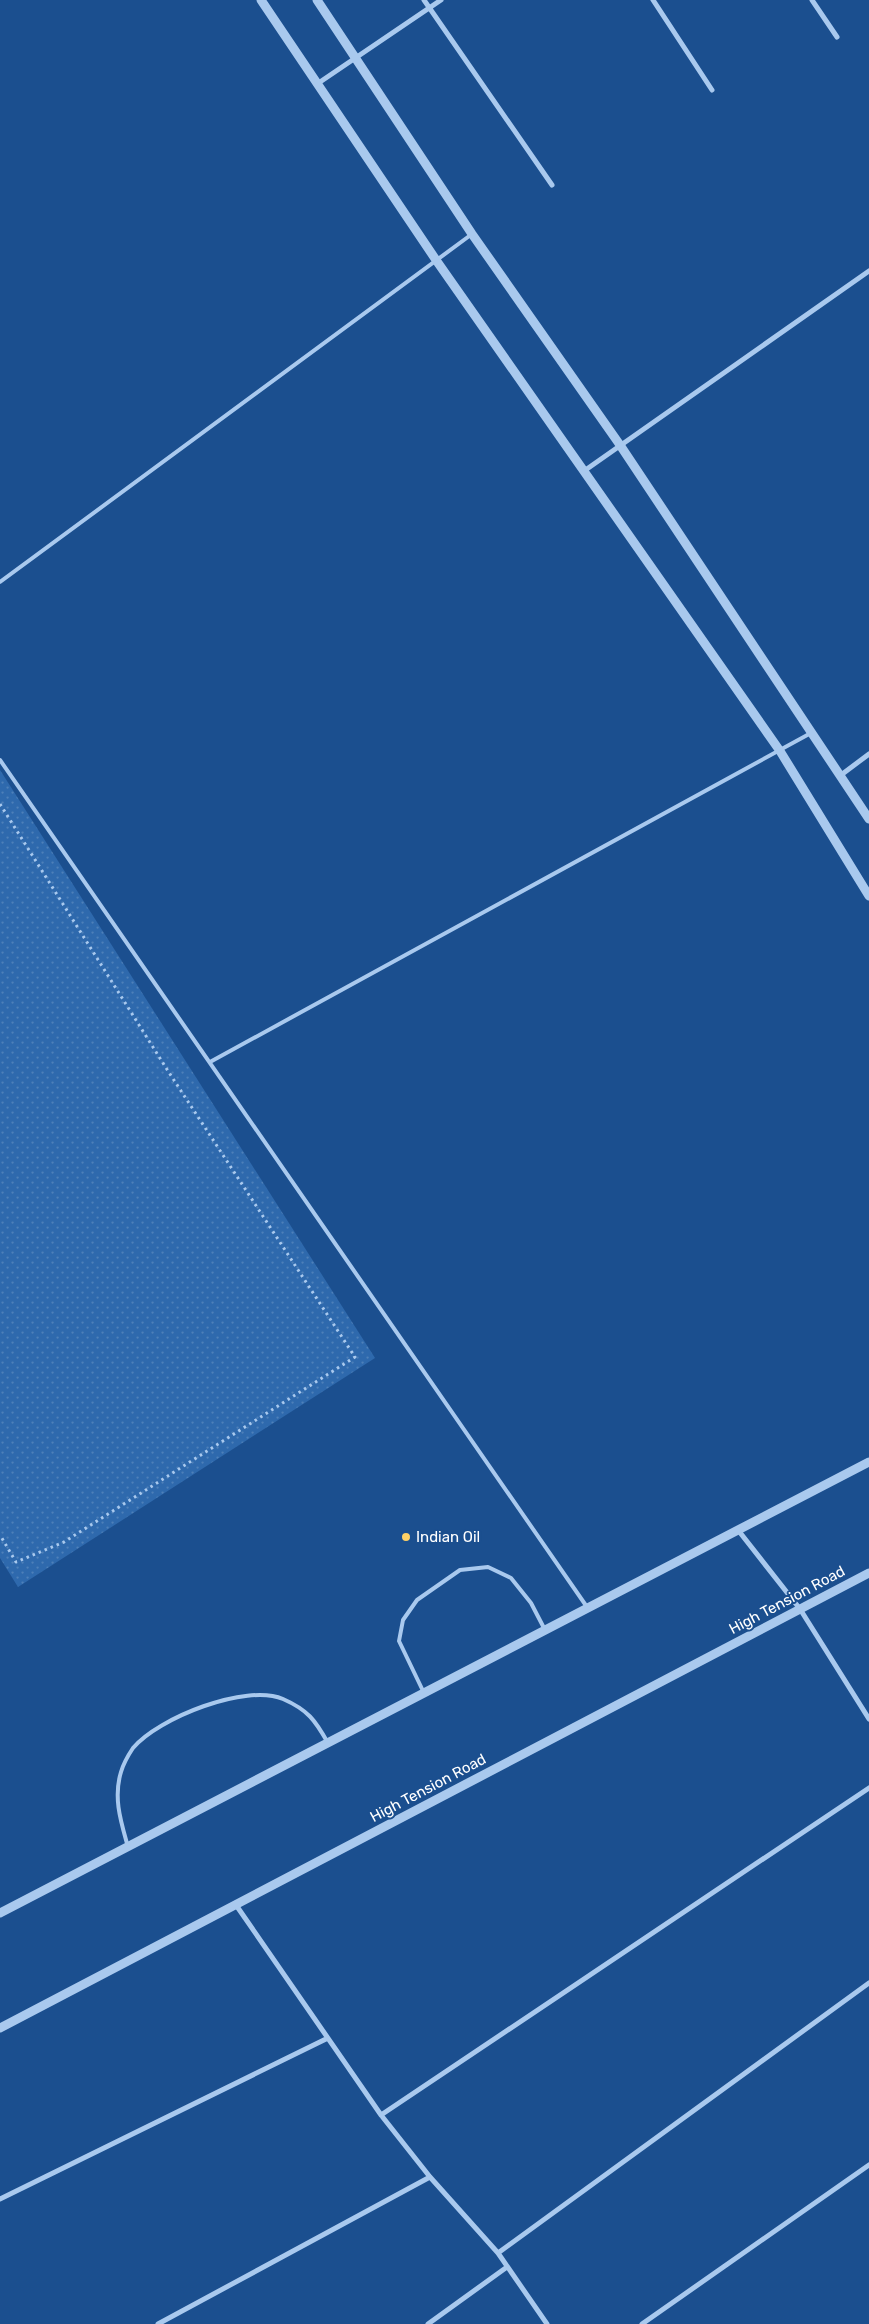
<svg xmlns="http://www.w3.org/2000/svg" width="869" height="2324" font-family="Rubik,sans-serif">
  <defs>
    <pattern id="green-dots" width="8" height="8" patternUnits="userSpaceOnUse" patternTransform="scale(1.25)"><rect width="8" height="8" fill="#2e69ad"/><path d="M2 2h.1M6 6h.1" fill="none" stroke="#4d80b9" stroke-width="1.8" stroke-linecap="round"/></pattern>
  </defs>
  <rect width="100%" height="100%" fill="#1b4f8f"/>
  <path fill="url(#green-dots)" d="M 0,770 L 375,1358 L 18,1587 L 0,1558 Z"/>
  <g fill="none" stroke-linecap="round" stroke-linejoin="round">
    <path stroke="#a9c9ee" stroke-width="3" stroke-dasharray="2.5 4" stroke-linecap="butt" d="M 0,804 L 168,1071 L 355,1357 L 64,1542 L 16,1562 L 0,1535"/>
    <path stroke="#a9c9ee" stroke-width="4" d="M 0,582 L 472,234
      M 0,760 L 587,1607
      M 210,1062 L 811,733
      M 424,1693 L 399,1641 L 403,1620 L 417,1600 L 460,1570 L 488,1567 L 511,1578 L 531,1603 L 545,1630
      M 128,1847 C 121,1822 113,1798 121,1772 C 123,1765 129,1754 133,1748 C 158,1718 246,1683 283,1699 C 308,1710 315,1720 328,1743"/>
    <path stroke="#a9c9ee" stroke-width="5" d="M 424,0 L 552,185
      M 653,0 L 712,90
      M 812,0 L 837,37
      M 317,84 L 441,0
      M 584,471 L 869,271
      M 841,775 L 869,754
      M 738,1530 L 800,1609 L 869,1719
      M 236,1905 L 381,2115 L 430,2177 L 498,2253 L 547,2324
      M 381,2115 L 869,1788
      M 0,2199 L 328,2038
      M 498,2253 L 869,1983
      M 158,2324 L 430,2177
      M 428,2324 L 507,2267
      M 642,2324 L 869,2165"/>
    <path stroke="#a9c9ee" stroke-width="9" d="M 261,0 L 436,260 L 780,751 L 869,896
      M 317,0 L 472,234 L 620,445 L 869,819
      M 0,1913 L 869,1462
      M 0,2028 L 869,1573"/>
  </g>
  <circle fill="#ffd166" stroke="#1b4f8f" stroke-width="2" cx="406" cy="1537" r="5"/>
  <g text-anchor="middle" stroke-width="4" stroke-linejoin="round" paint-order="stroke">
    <g font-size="15" fill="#fff" stroke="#1b4f8f" text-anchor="start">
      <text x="416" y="1542">Indian Oil</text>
    </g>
    <g font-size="15" fill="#fff" stroke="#1b4f8f">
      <text transform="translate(787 1600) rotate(-28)" y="5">High Tension Road</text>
      <text transform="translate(428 1788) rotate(-28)" y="5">High Tension Road</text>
    </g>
  </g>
</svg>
